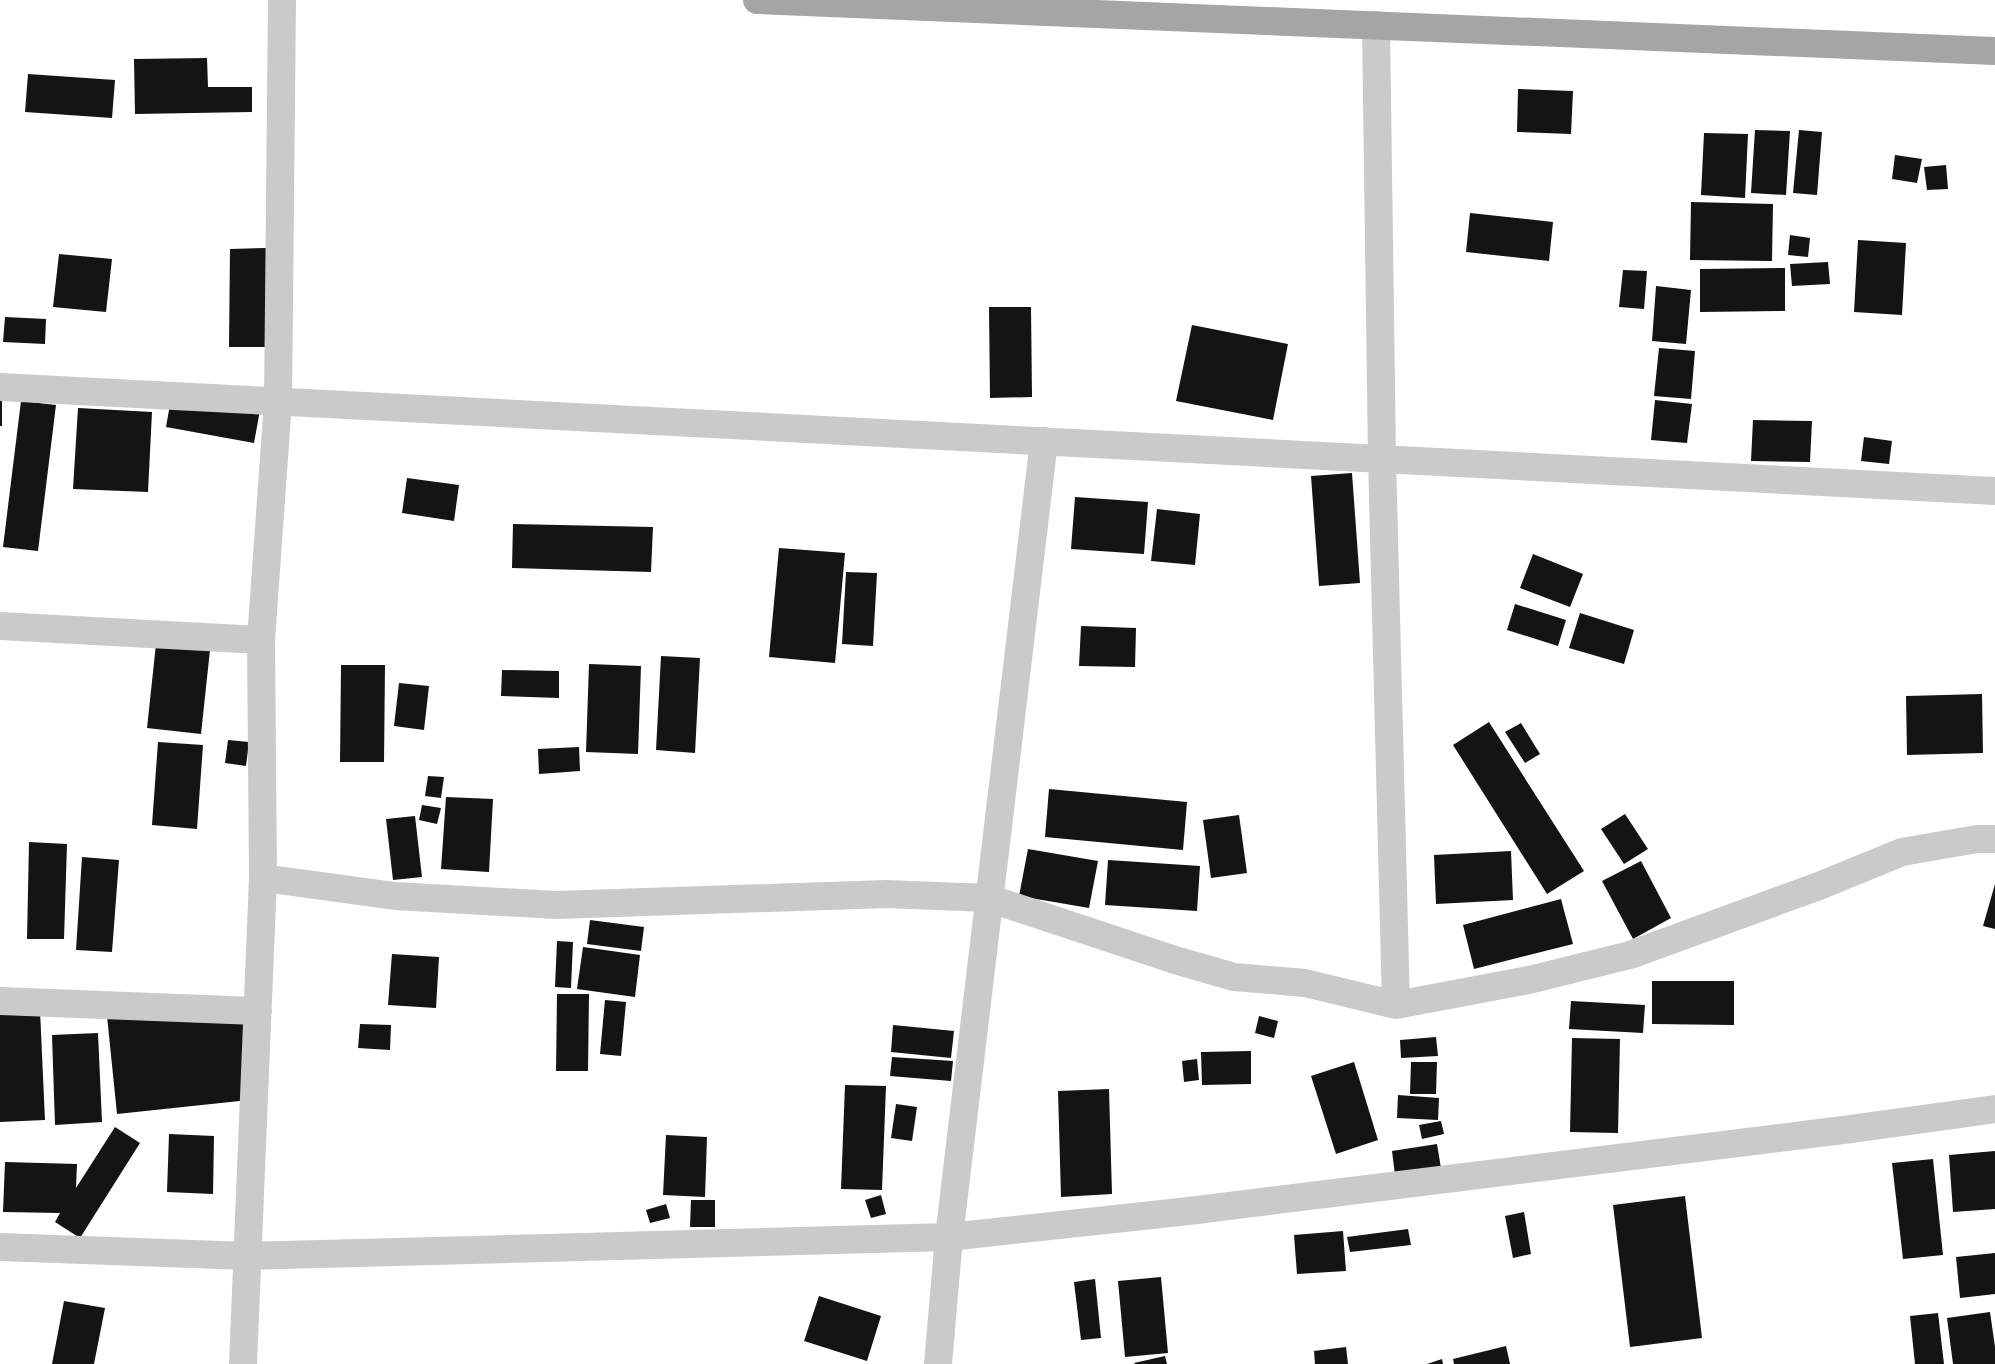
<svg xmlns="http://www.w3.org/2000/svg" width="1995" height="1364" font-family="Inter,sans-serif">
  <rect width="100%" height="100%" fill="#fff"/>
  <path fill="#141414" d="M 207,58 L 208,87 L 252,87 L 252,112 L 135,114 L 134,59 Z
    M 28,74 L 115,80 L 112,118 L 25,112 Z
    M 1518,89 L 1573,91 L 1571,134 L 1517,132 Z
    M 1755,130 L 1790,131 L 1786,195 L 1751,193 Z
    M 1799,130 L 1822,132 L 1817,195 L 1793,193 Z
    M 1704,133 L 1748,134 L 1745,198 L 1701,195 Z
    M 1895,155 L 1922,159 L 1917,183 L 1892,179 Z
    M 1946,165 L 1948,189 L 1927,190 L 1924,167 Z
    M 1691,202 L 1773,204 L 1772,261 L 1690,260 Z
    M 1470,213 L 1553,222 L 1549,261 L 1466,252 Z
    M 1790,235 L 1810,238 L 1808,257 L 1788,255 Z
    M 1858,240 L 1906,243 L 1902,315 L 1854,312 Z
    M 267,248 L 266,347 L 229,347 L 230,249 Z
    M 59,254 L 112,259 L 106,312 L 53,307 Z
    M 1828,262 L 1830,284 L 1792,286 L 1790,264 Z
    M 1785,268 L 1785,311 L 1700,312 L 1700,269 Z
    M 1623,270 L 1647,271 L 1644,309 L 1619,307 Z
    M 1656,286 L 1691,290 L 1686,344 L 1652,341 Z
    M 989,307 L 1031,307 L 1032,397 L 990,398 Z
    M 5,317 L 46,319 L 45,344 L 3,342 Z
    M 1192,325 L 1288,344 L 1273,420 L 1176,401 Z
    M 1659,348 L 1695,351 L 1691,399 L 1654,396 Z
    M 172,393 L 260,410 L 254,443 L 166,427 Z
    M 0,399 L 2,399 L 2,426 L 0,426 Z
    M 1655,400 L 1692,404 L 1687,443 L 1651,440 Z
    M 21,401 L 56,405 L 38,551 L 3,547 Z
    M 78,408 L 152,412 L 148,492 L 73,489 Z
    M 1753,420 L 1812,421 L 1810,462 L 1751,461 Z
    M 1864,437 L 1892,441 L 1889,464 L 1861,461 Z
    M 1352,473 L 1360,583 L 1319,586 L 1311,476 Z
    M 407,478 L 459,485 L 454,521 L 402,513 Z
    M 1075,497 L 1148,502 L 1144,554 L 1071,549 Z
    M 1157,509 L 1200,514 L 1195,565 L 1151,561 Z
    M 513,524 L 653,527 L 651,572 L 512,568 Z
    M 779,548 L 845,553 L 835,663 L 769,657 Z
    M 1533,554 L 1583,574 L 1570,607 L 1520,588 Z
    M 846,572 L 877,573 L 873,646 L 842,644 Z
    M 1515,604 L 1566,620 L 1558,646 L 1507,630 Z
    M 1580,613 L 1634,630 L 1624,664 L 1569,648 Z
    M 1081,626 L 1136,628 L 1135,667 L 1079,666 Z
    M 156,644 L 210,650 L 201,734 L 147,728 Z
    M 661,656 L 700,658 L 695,753 L 656,750 Z
    M 589,664 L 641,666 L 638,754 L 586,752 Z
    M 341,665 L 385,665 L 384,762 L 340,762 Z
    M 502,670 L 559,671 L 559,698 L 501,696 Z
    M 399,683 L 429,686 L 424,730 L 394,726 Z
    M 1982,694 L 1983,753 L 1907,755 L 1906,696 Z
    M 1489,722 L 1584,871 L 1547,894 L 1453,745 Z
    M 1521,723 L 1540,754 L 1525,763 L 1505,732 Z
    M 228,740 L 249,742 L 246,766 L 225,763 Z
    M 158,742 L 203,745 L 197,829 L 152,825 Z
    M 579,747 L 580,771 L 539,774 L 538,749 Z
    M 428,776 L 444,777 L 441,798 L 425,796 Z
    M 1049,789 L 1187,802 L 1183,850 L 1045,837 Z
    M 446,797 L 493,799 L 489,872 L 441,869 Z
    M 422,805 L 441,808 L 437,824 L 419,820 Z
    M 1625,814 L 1648,849 L 1624,864 L 1601,829 Z
    M 1239,815 L 1247,873 L 1211,878 L 1203,820 Z
    M 415,816 L 422,877 L 393,880 L 386,819 Z
    M 29,842 L 67,844 L 64,939 L 27,939 Z
    M 1028,849 L 1098,861 L 1089,908 L 1019,896 Z
    M 1511,851 L 1513,900 L 1436,904 L 1434,855 Z
    M 82,857 L 119,860 L 112,952 L 76,950 Z
    M 1108,860 L 1200,866 L 1197,911 L 1105,905 Z
    M 1641,861 L 1671,918 L 1633,939 L 1602,881 Z
    M 1995,884 L 1995,929 L 1983,926 Z
    M 1561,899 L 1573,944 L 1474,969 L 1463,925 Z
    M 590,920 L 644,927 L 641,951 L 587,944 Z
    M 557,941 L 573,942 L 571,988 L 555,987 Z
    M 583,947 L 640,955 L 635,997 L 577,989 Z
    M 392,954 L 439,957 L 436,1008 L 388,1005 Z
    M 1652,981 L 1734,981 L 1734,1025 L 1652,1024 Z
    M 557,994 L 589,994 L 588,1071 L 556,1071 Z
    M 605,1000 L 626,1002 L 621,1056 L 600,1054 Z
    M 248,1001 L 259,1099 L 117,1114 L 107,1016 Z
    M 1571,1001 L 1645,1005 L 1643,1033 L 1569,1029 Z
    M 40,1010 L 45,1120 L 0,1122 L 0,1011 Z
    M 1259,1016 L 1278,1021 L 1274,1038 L 1255,1033 Z
    M 360,1024 L 391,1025 L 390,1050 L 358,1048 Z
    M 893,1025 L 954,1031 L 951,1058 L 891,1052 Z
    M 98,1033 L 102,1122 L 55,1125 L 52,1035 Z
    M 1436,1037 L 1438,1056 L 1401,1058 L 1400,1040 Z
    M 1572,1038 L 1620,1039 L 1618,1133 L 1570,1132 Z
    M 1251,1051 L 1251,1084 L 1202,1085 L 1201,1052 Z
    M 892,1057 L 953,1061 L 951,1081 L 890,1076 Z
    M 1197,1059 L 1199,1080 L 1184,1082 L 1182,1061 Z
    M 1354,1062 L 1378,1140 L 1336,1154 L 1311,1076 Z
    M 1411,1062 L 1437,1062 L 1436,1094 L 1410,1094 Z
    M 845,1085 L 886,1086 L 882,1190 L 841,1189 Z
    M 1109,1089 L 1112,1194 L 1061,1197 L 1058,1091 Z
    M 1398,1095 L 1439,1098 L 1438,1120 L 1397,1118 Z
    M 896,1104 L 917,1107 L 912,1141 L 891,1138 Z
    M 1441,1121 L 1444,1134 L 1422,1139 L 1419,1125 Z
    M 115,1127 L 140,1143 L 80,1238 L 55,1222 L 60,1213 L 3,1212 L 5,1162 L 77,1164 L 76,1188 Z
    M 169,1134 L 214,1136 L 213,1194 L 167,1192 Z
    M 666,1135 L 707,1137 L 705,1197 L 663,1195 Z
    M 1437,1144 L 1441,1168 L 1395,1175 L 1392,1151 Z
    M 1995,1151 L 1995,1209 L 1953,1212 L 1949,1155 Z
    M 1933,1159 L 1943,1255 L 1903,1259 L 1892,1163 Z
    M 881,1195 L 886,1214 L 871,1218 L 865,1200 Z
    M 1685,1196 L 1702,1338 L 1630,1347 L 1613,1205 Z
    M 691,1200 L 715,1200 L 715,1227 L 690,1227 Z
    M 666,1204 L 670,1218 L 650,1223 L 646,1210 Z
    M 1524,1212 L 1531,1254 L 1513,1258 L 1505,1216 Z
    M 1408,1229 L 1411,1245 L 1350,1252 L 1347,1237 Z
    M 1343,1231 L 1346,1271 L 1297,1274 L 1294,1235 Z
    M 1995,1253 L 1995,1294 L 1960,1298 L 1956,1257 Z
    M 1161,1277 L 1168,1353 L 1125,1357 L 1118,1281 Z
    M 1095,1279 L 1101,1338 L 1081,1340 L 1074,1282 Z
    M 819,1296 L 881,1316 L 867,1361 L 804,1341 Z
    M 64,1301 L 105,1308 L 94,1364 L 52,1364 Z
    M 1990,1312 L 1995,1347 L 1995,1364 L 1953,1364 L 1947,1318 Z
    M 1938,1313 L 1944,1364 L 1915,1364 L 1910,1316 Z
    M 1506,1346 L 1510,1364 L 1454,1364 L 1453,1359 Z
    M 1346,1347 L 1348,1364 L 1315,1364 L 1314,1351 Z
    M 1165,1356 L 1167,1364 L 1135,1364 L 1134,1363 Z
    M 1442,1359 L 1443,1364 L 1427,1364 Z"/>
  <g fill="none" stroke-linecap="round" stroke-linejoin="round">
    <path stroke="#cacaca" stroke-width="28" d="M 1376,25 L 1382,459 L 1396,1005
      M 0,387 L 1995,491
      M 0,626 L 261,640
      M 263,878 L 395,896 L 556,905 L 886,894 L 988,898 L 1175,960 L 1234,977 L 1305,983 L 1396,1005 L 1529,980 L 1630,955 L 1819,886 L 1902,852 L 1977,839 L 1995,839
      M 0,1001 L 258,1011
      M 0,1247 L 248,1256 L 949,1237 L 1189,1211 L 1851,1129 L 1995,1109
      M 243,1364 L 263,878 L 261,640 L 278,402 L 282,0
      M 938,1364 L 949,1237 L 1044,441"/>
    <path stroke="#a5a5a5" stroke-width="28" d="M 757,0 L 1995,51"/>
  </g>
</svg>
